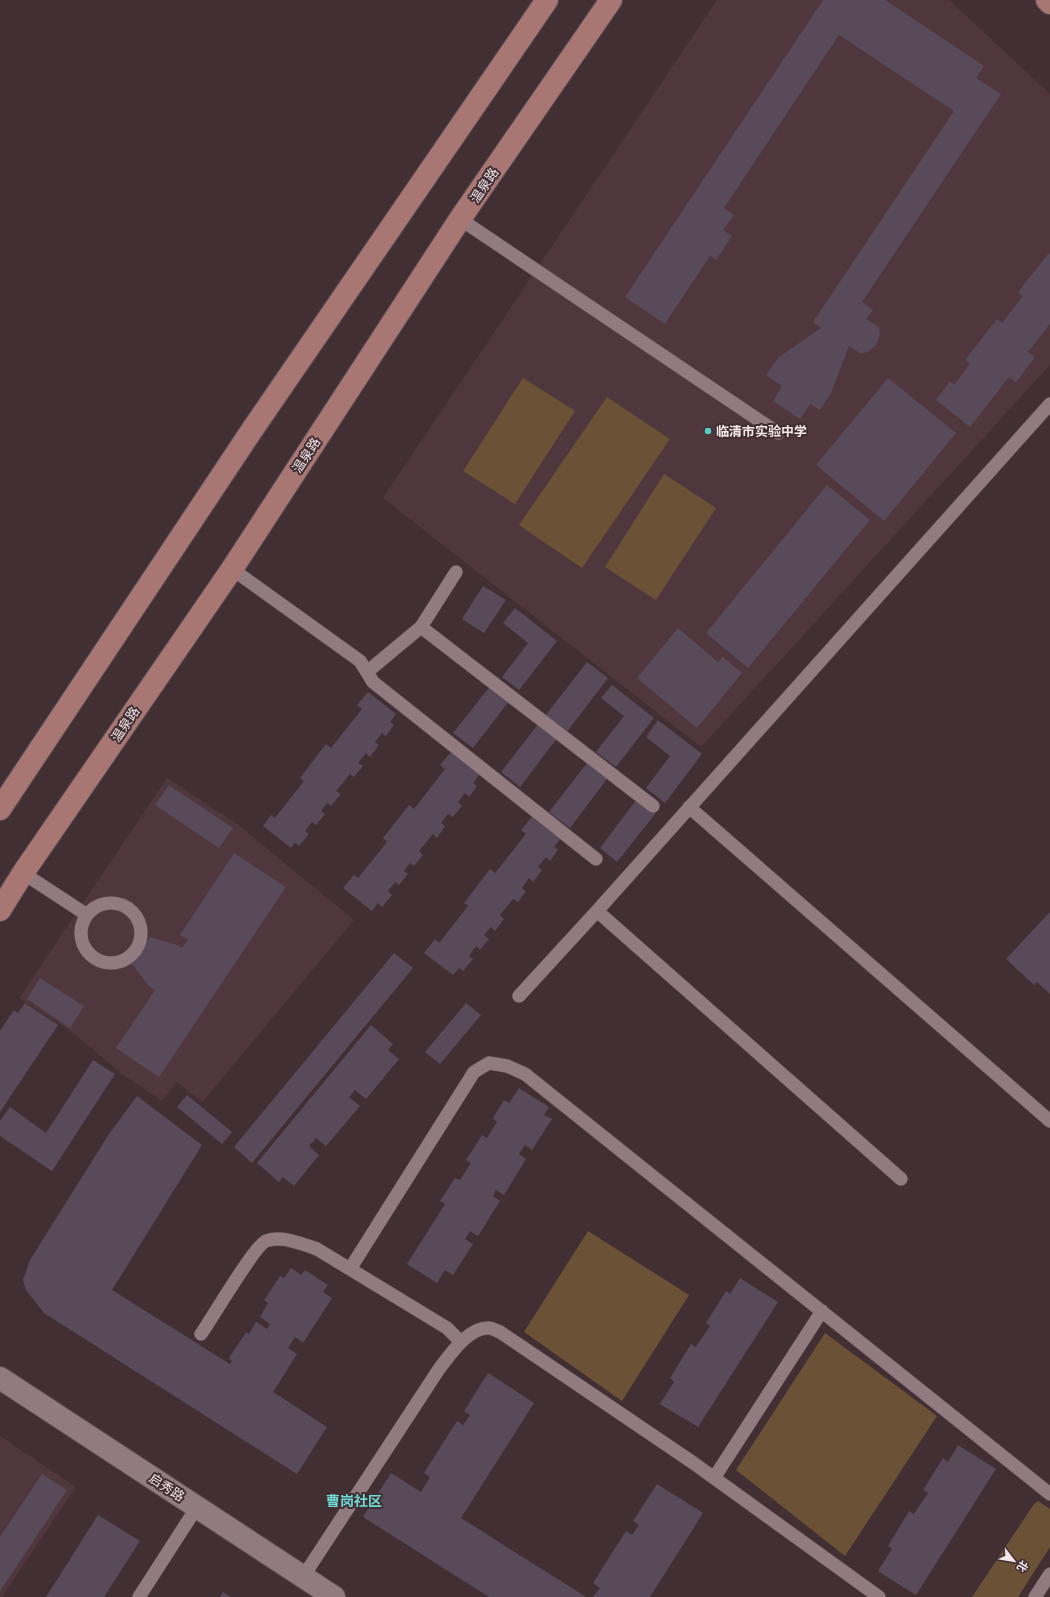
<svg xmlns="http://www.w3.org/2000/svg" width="1050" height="1597" font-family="Overpass,'Noto Sans SC',sans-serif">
  <rect width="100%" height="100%" fill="#422f34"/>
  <path fill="#50373e" d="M 717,0 L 949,0 L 1050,94 L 1050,365 L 701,747 L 383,498 Z
    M 167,778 L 237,824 L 354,920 L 200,1105 L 202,1102 L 177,1082 L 162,1101 L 122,1074 L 71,1031 L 19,998 Z
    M 0,1436 L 76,1487 L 2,1597 L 0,1597 Z"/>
  <path fill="#6b5135" d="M 523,378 L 575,411 L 515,504 L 463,471 Z
    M 607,397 L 670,439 L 582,568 L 519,525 Z
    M 664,474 L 716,508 L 656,600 L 605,567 Z
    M 588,1231 L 689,1295 L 622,1401 L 524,1332 Z
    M 825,1333 L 937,1416 L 845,1556 L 736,1470 Z
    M 1038,1501 L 1050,1509 L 1050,1547 L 1018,1597 L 972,1597 L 1034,1504 Z"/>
  <path fill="#584a58" d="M 823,0 L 885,0 L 984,66 L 976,78 L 1001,94 L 862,302 L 873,310 L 866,319 L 879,327 L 880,334 L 878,340 L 875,346 L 869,351 L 861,354 L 849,346 L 831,393 L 820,410 L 810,404 L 800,419 L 773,401 L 782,386 L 766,375 L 778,358 L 821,328 L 813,322 L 954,111 L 839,35 L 724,208 L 734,215 L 723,230 L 732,236 L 716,260 L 710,256 L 665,324 L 625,297 Z
    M 1049,253 L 1050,254 L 1050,324 L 1028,352 L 1035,357 L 1016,382 L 1009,377 L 970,427 L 936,400 L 950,381 L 954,385 L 970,364 L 965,360 L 997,319 L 1002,323 L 1023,296 L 1018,292 Z
    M 888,378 L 956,433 L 884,521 L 816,465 Z
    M 827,485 L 870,520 L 748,668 L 706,633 Z
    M 483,586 L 506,600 L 484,633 L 462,619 Z
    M 515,608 L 557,641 L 519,690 L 502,677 L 528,643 L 503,623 Z
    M 678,628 L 718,662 L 723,657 L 742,673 L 697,728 L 637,678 Z
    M 587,662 L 608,678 L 566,733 L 545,716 Z
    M 491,685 L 510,700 L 473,748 L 453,733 Z
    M 612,685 L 654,718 L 616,767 L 596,752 L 624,716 L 601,698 Z
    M 368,692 L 396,714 L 390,722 L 394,725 L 386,736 L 382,733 L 375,742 L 379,745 L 370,757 L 366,753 L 358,763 L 363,766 L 354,777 L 350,774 L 336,791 L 341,794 L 331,806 L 327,803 L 321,811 L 325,814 L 316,825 L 312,822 L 305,831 L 309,834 L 299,846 L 295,843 L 291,848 L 263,826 L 271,815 L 275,818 L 304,781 L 300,778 L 326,744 L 331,748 L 362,709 L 357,705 Z
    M 658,720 L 702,754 L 665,803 L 646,788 L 670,756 L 646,737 Z
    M 539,723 L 558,737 L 520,787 L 501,772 Z
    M 451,752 L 479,775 L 473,783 L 477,786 L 469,797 L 465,793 L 458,802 L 462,806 L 453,817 L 448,814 L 441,823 L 445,826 L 437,838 L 433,834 L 419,851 L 423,855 L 414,866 L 410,863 L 404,871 L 408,874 L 399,885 L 395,882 L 388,891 L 392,895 L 382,907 L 378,903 L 372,911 L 343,888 L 354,875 L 358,878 L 387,842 L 383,838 L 409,805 L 414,809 L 445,769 L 440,765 Z
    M 587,763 L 607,779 L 570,828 L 549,812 Z
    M 169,785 L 233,828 L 219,848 L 155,805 Z
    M 637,799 L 656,813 L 617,862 L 600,848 Z
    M 532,817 L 560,839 L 554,847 L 558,850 L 550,861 L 546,857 L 538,867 L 542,870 L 533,882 L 529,878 L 522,888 L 526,891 L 518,902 L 513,899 L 500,915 L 504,919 L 495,931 L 491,927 L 484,935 L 489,939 L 480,950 L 476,946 L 469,956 L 473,959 L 463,971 L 459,968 L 453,975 L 424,953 L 435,939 L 439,943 L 468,906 L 464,903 L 490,869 L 495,873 L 526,834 L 521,830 Z
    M 234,853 L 286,887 L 159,1077 L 116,1048 L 155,990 L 149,986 L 132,964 L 150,937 L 177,945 L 182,948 L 188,940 L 180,935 Z
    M 1050,912 L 1050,994 L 1037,982 L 1034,985 L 1006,959 Z
    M 394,953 L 413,968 L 252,1163 L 234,1147 Z
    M 40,978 L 84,1006 L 70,1028 L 27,999 Z
    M 25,1003 L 58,1025 L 0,1112 L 0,1031 L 14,1010 L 18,1013 Z
    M 466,1003 L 481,1015 L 440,1064 L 425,1052 Z
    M 371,1025 L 393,1044 L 388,1050 L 399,1059 L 366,1099 L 355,1090 L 349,1097 L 360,1106 L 326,1146 L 316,1138 L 309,1146 L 319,1155 L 294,1186 L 283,1177 L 279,1182 L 257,1163 Z
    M 93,1060 L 115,1074 L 52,1171 L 0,1136 L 0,1121 L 10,1107 L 46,1133 Z
    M 519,1088 L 549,1107 L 544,1115 L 552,1119 L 532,1150 L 525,1145 L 519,1154 L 526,1159 L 504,1195 L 496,1190 L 493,1196 L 500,1201 L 478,1236 L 470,1231 L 465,1239 L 473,1244 L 453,1275 L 445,1270 L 437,1283 L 407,1264 L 445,1204 L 440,1201 L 455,1178 L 460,1180 L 471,1163 L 466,1160 L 482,1135 L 487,1138 L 497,1122 L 493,1118 L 504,1100 L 509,1103 Z
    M 187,1095 L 232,1132 L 222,1144 L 177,1107 Z
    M 137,1096 L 202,1145 L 112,1290 L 230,1364 L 232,1361 L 229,1358 L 246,1332 L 249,1334 L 256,1322 L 267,1329 L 270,1324 L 260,1317 L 268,1303 L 264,1300 L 280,1276 L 284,1278 L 291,1268 L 301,1275 L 305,1270 L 328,1285 L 323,1292 L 332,1298 L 303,1343 L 295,1337 L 288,1348 L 297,1354 L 273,1392 L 327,1427 L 297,1474 L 44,1313 L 26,1290 L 23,1280 L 30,1260 L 109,1134 Z
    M 740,1278 L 778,1302 L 698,1427 L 660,1404 L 674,1382 L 670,1378 L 691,1344 L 696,1347 L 710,1326 L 706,1323 L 726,1291 L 730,1294 Z
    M 488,1373 L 534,1403 L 461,1518 L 586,1597 L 489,1597 L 363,1517 L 391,1473 L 421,1492 L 430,1477 L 424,1473 L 457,1421 L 463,1425 L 470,1415 L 464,1411 Z
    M 958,1445 L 996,1469 L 916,1595 L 878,1571 L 892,1549 L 888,1546 L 909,1511 L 914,1514 L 928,1493 L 923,1490 L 943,1458 L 948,1462 Z
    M 42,1474 L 67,1490 L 0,1591 L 0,1537 Z
    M 657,1484 L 703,1513 L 650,1597 L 593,1597 L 600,1588 L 593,1583 L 626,1531 L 632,1535 L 639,1525 L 633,1521 Z
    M 98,1515 L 140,1541 L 104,1597 L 46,1597 Z
    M 223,1592 L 231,1597 L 220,1597 Z"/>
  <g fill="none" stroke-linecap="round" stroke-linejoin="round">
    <defs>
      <path id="service" d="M 460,219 L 778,433
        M 232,569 L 360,661 L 373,682 L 596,859
        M 421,627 L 653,806
        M 367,672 L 421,627 L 456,572
        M 689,807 L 1050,1121
        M 23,873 L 87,915
        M81 933a30 30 0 1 1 60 0a30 30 0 1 1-60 0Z
        M 597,911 L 901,1179
        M 519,996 L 597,911 L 1050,404
        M 350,1269 L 474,1072 L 489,1063 L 507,1066 L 525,1074 L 1050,1494
        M 201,1334 C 211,1320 255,1245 266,1241 C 282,1235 302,1244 317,1249 L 447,1328 L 461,1342
        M 714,1478 L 822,1311
        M 303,1577 L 439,1369 C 450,1355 468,1327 489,1328 C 492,1328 497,1331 500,1332 L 692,1462 L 879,1597
        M 139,1597 L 197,1507
        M 1035,1597 L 1050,1574"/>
      <path id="tertiary" d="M 0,1378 L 334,1597"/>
      <path id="secondary" d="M 1047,0 L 1050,3
        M 0,809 L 252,430 L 547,0
        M 0,910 L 23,873 L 232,569 L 460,219 L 611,0"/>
    </defs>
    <use href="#service" stroke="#5d4d52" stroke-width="14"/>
    <use href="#tertiary" stroke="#5d4d52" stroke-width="24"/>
    <use href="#secondary" stroke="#5d4d52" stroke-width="24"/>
    <use href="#service" stroke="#917b81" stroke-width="13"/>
    <use href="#tertiary" stroke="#917b81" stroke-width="22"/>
    <use href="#secondary" stroke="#a87773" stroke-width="22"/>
  </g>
  <circle fill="#55cec4" stroke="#422f34" stroke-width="1.5" cx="708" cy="431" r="4"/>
  <g text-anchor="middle" stroke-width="4" stroke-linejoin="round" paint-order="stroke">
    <g font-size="13" fill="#f4e7ea" stroke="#422f34">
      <text transform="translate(484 185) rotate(-56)" y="5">温泉路</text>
      <text transform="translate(306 455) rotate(-57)" y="5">温泉路</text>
      <text transform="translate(125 724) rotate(-56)" y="5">温泉路</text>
      <text transform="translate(167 1487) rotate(33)" y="5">启秀路</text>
    </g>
    <g font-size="13" font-weight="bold" fill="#f4e7ea" stroke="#422f34" text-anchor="start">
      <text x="716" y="436">临清市实验中学</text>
    </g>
    <g font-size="14" font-weight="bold" fill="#70dbd2" stroke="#422f34">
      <text x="354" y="1506">曹岗社区</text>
    </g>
  </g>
  <g transform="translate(1014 1561) rotate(121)" stroke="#422f34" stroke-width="3" paint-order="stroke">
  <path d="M0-3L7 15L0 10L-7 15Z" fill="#f4e7ea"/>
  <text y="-6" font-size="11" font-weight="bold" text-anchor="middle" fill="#f4e7ea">北</text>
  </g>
</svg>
